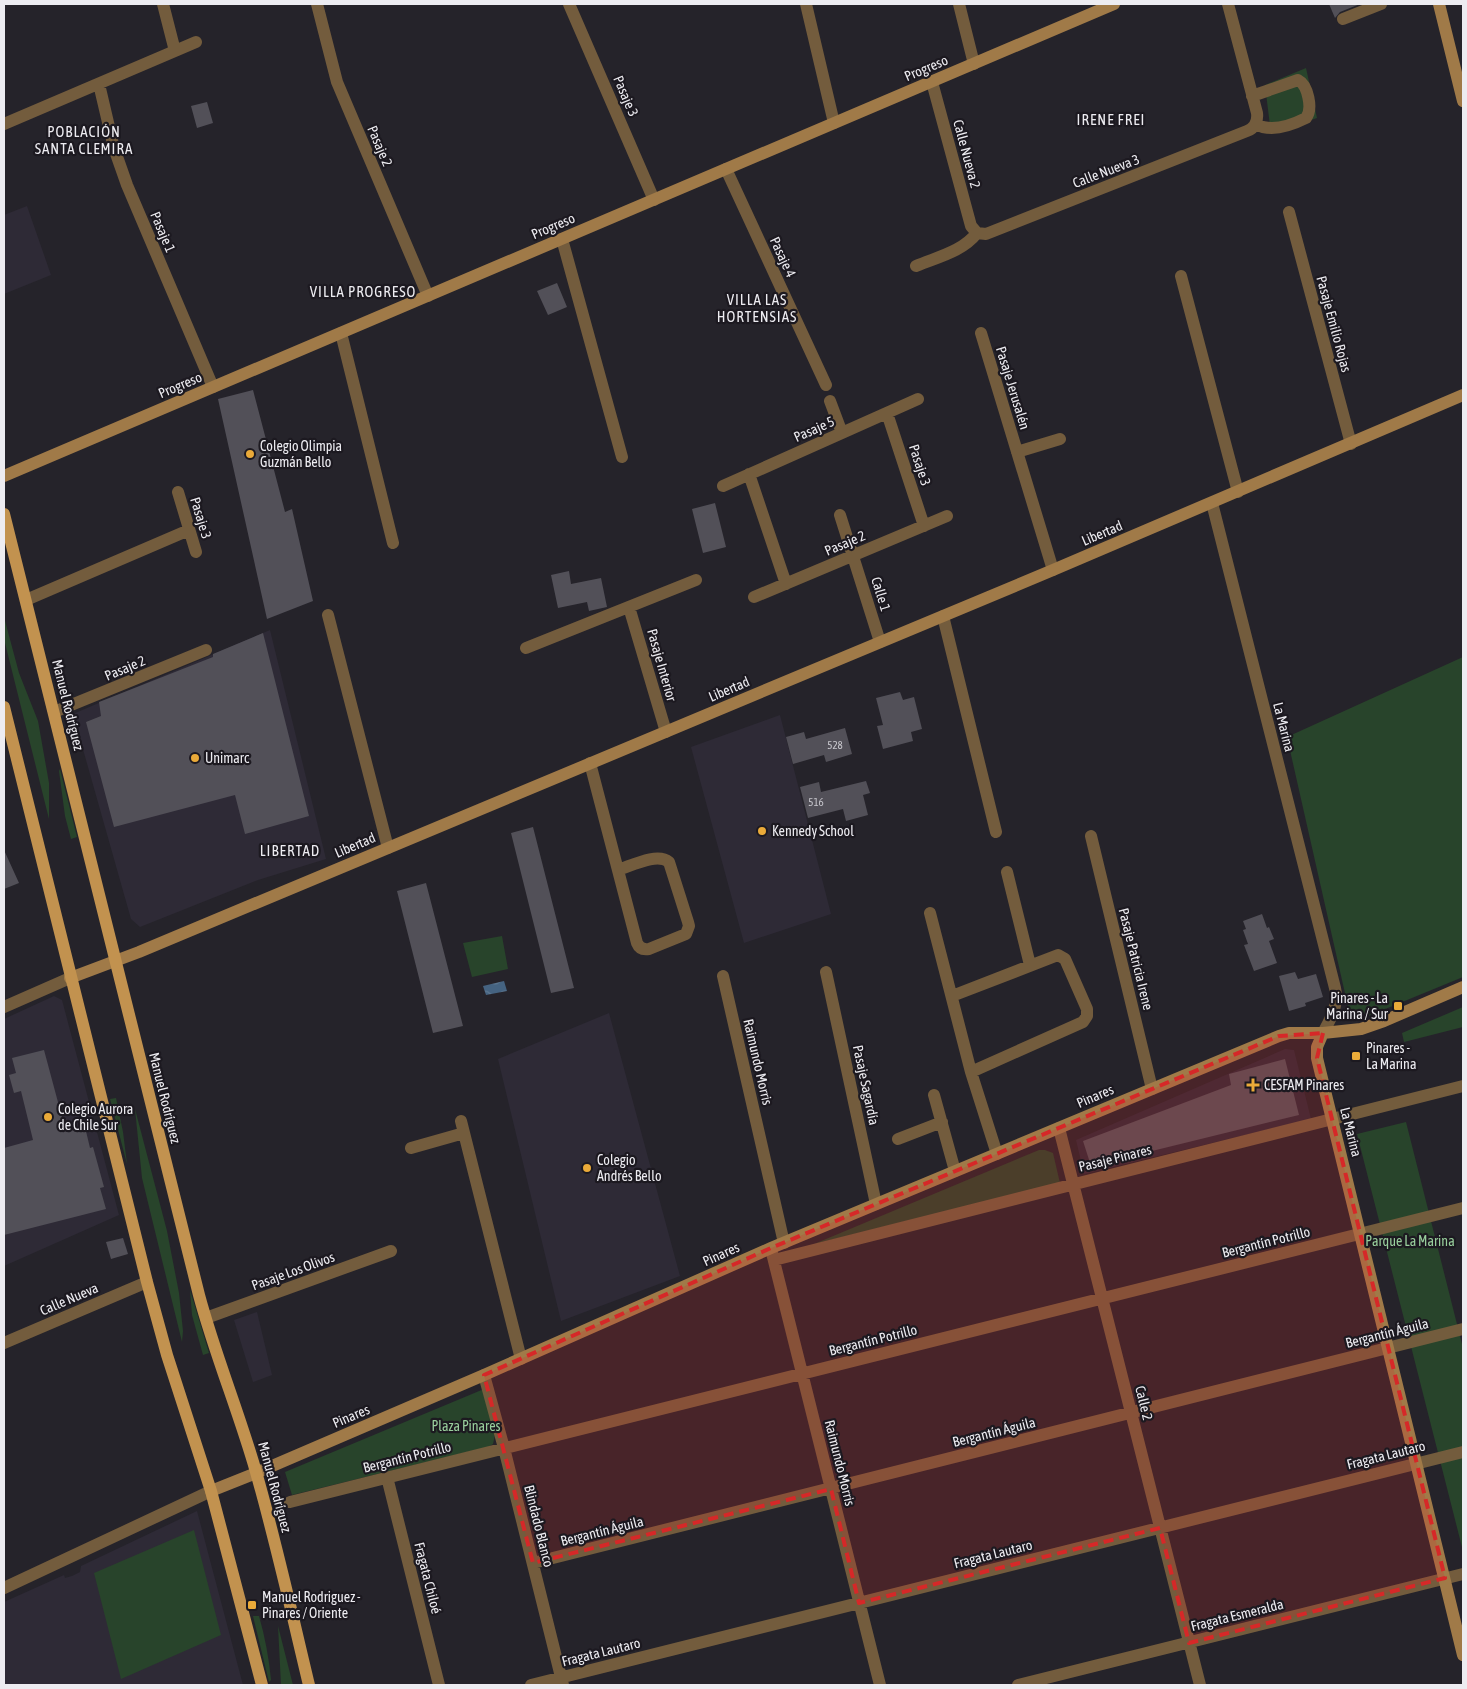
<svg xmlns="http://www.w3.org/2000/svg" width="1467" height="1689" font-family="'Asap Condensed',sans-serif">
  <defs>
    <pattern id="water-waves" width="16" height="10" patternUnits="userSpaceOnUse" patternTransform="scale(1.25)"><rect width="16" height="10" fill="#456381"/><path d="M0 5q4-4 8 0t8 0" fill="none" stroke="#607a93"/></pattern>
  </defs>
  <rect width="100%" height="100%" fill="#25232a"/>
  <path fill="#2e2a36" d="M 27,206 L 51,275 L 4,294 L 4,215 Z
    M 270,630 L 326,859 L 258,880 L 140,927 L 131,919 L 73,714 Z
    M 780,715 L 831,914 L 744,943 L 691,747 Z
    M 54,996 L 62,1000 L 119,1215 L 4,1266 L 4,1019 Z
    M 609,1013 L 680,1276 L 561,1321 L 498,1059 Z
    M 1285,1049 L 1294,1050 L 1311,1119 L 1084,1174 L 1076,1140 Z
    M 257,1312 L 272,1375 L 253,1382 L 234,1320 Z
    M 197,1511 L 243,1685 L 4,1685 L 4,1602 L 64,1575 L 65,1578 L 72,1576 L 80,1572 L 81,1566 Z"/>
  <path fill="#28442b" d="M 1306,68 L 1317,118 L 1271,134 L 1265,85 Z
    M 4,617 L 19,673 L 38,721 L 49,783 L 49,819 L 4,639 Z
    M 1463,657 L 1463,977 L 1361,1019 L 1349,1011 L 1287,737 Z
    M 60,769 L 77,837 L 71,839 L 65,816 L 59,771 Z
    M 502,936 L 508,969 L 472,977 L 463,943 Z
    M 1463,1007 L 1463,1027 L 1404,1042 L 1402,1033 Z
    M 116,1098 L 123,1132 L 127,1164 L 110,1099 Z
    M 135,1109 L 167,1231 L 179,1293 L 183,1331 L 182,1342 L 142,1178 Z
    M 1406,1122 L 1463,1348 L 1463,1551 L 1357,1134 Z
    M 1039,1150 L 1045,1150 L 1053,1153 L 1060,1183 L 814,1244 Z
    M 190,1290 L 209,1353 L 203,1355 L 192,1315 Z
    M 484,1389 L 495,1435 L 493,1444 L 488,1447 L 292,1495 L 285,1472 Z
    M 194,1530 L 221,1635 L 121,1679 L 94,1573 Z
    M 253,1616 L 259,1616 C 265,1637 269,1658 271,1680 L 269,1682 Z
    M 278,1626 L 293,1685 L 281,1685 Z"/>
  <path fill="url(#water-waves)" d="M 504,981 L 507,991 L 486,995 L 483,986 Z"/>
  <path fill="#525058" d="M 1329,4 L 1360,4 L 1340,12 L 1335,18 Z
    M 207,102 L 213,123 L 197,128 L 191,106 Z
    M 557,283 L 567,307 L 548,315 L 537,291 Z
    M 253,390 L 285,512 L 292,509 L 313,601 L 267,619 L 218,399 Z
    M 715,503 L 726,547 L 703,553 L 692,509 Z
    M 569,571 L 571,584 L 601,578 L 607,607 L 589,611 L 587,602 L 558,608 L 551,575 Z
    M 263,633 L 309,816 L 245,834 L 235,795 L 114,827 L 86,722 L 101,716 L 99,702 L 213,657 L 213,654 Z
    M 900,692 L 903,700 L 914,697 L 922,729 L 911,732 L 913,741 L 883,749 L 877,726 L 883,725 L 876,698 Z
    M 845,728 L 852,754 L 826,762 L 824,755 L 793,764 L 786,737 L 804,732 L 806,739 Z
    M 866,781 L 870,793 L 863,795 L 868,815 L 846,821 L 843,809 L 808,818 L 800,787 L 819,782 L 821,792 Z
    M 533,827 L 574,988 L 551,993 L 511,833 Z
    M 4,850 L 19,883 L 4,889 Z
    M 426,883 L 463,1026 L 433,1033 L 397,891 Z
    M 1262,914 L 1267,928 L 1269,927 L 1274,939 L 1269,941 L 1277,963 L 1254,971 L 1244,945 L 1248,944 L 1243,930 L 1246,929 L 1243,921 Z
    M 1295,972 L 1298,979 L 1316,974 L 1323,997 L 1305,1003 L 1306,1006 L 1289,1011 L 1279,976 Z
    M 44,1050 L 66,1132 L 85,1127 L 90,1148 L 93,1147 L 104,1187 L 100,1188 L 106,1209 L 4,1235 L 4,1148 L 33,1140 L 21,1091 L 14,1093 L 9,1075 L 16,1073 L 12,1058 Z
    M 1285,1059 L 1299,1115 L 1091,1166 L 1083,1141 L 1231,1085 L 1229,1074 Z
    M 123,1238 L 128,1254 L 111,1259 L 106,1242 Z"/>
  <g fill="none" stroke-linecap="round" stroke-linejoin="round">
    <path stroke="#735c3d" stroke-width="12" d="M 163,4 L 175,51
      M 317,4 L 337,82 L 428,296
      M 569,4 L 654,200
      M 806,4 L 834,123
      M 959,4 L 974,64
      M 1343,19 L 1381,4
      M 932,82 L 971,226 L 977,233
      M 99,84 L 114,148 L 127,185 L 213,387
      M 1252,96 L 1298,80 C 1308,85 1313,109 1306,118 C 1292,125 1271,133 1256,124
      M 4,124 L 196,42
      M 726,169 L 826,385
      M 1289,212 L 1351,444
      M 977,233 L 986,234 L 1247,131 C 1255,128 1258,121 1257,113 L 1228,4
      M 562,239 L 622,457
      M 916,266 C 937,257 962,252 977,233
      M 1181,276 L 1238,492
      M 341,333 L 393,543
      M 981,333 L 1053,570
      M 830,401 L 842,433
      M 887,413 L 924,526
      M 1017,452 L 1060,439
      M 749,474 L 786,584
      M 723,486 L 918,399
      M 178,492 L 196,552
      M 1212,503 L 1335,988 C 1339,1005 1331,1018 1323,1033
      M 840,515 L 880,642
      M 754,597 L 947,516
      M 26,600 L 189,530
      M 629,607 L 666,732
      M 328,615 L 388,848
      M 943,616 L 996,832
      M 526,648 L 696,580
      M 54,712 L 206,650
      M 590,763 L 637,943 C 639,948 643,950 649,949 L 686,934 L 689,926 L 688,922 L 669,862 C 657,852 631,866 618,870
      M 1091,836 L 1152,1089
      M 1007,872 L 1030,965
      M 930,913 L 971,1072 L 997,1154
      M 826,972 L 876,1204
      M 723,976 L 784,1243
      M 952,996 L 1058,955 L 1065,959 L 1087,1009 L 1087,1016 L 1083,1022 L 971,1072
      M 4,1007 L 70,978
      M 934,1095 L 955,1171
      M 461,1121 L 521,1359
      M 1059,1128 L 1200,1685
      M 898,1139 L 942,1122
      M 411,1148 L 464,1133
      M 772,1253 L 880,1685
      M 774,1260 L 1463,1086
      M 206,1318 L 391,1251
      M 4,1343 L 147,1282
      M 484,1375 L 504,1448 L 563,1685
      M 387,1477 L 439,1685
      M 290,1502 L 1463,1208
      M 533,1563 L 1463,1329
      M 4,1588 L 211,1491
      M 531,1685 L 1463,1452
      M 1018,1685 L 1463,1574"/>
    <path stroke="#a07a48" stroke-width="12" d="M 1439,4 L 1463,101
      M 4,476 L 1114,4
      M 70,978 L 139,952 L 1053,570 L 1463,395
      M 1323,1033 L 1317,1047 L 1317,1058 L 1463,1655
      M 211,1491 L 256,1473 L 484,1375 L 771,1248 L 1279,1036 L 1289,1033 L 1323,1033 L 1361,1029 L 1384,1021 L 1463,987"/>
    <path stroke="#c2924f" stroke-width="12" d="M 4,514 L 199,1295 C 215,1355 239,1412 256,1472 C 276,1542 292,1614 309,1685
      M 4,707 L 147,1282 L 167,1355 L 211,1491 L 262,1685"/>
  </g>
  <path fill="#d62828" fill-opacity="0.2" stroke="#d62828" stroke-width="4" stroke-dasharray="10 6" stroke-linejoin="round" d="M 1323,1033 L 1317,1058 L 1445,1578 L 1189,1643 L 1160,1528 L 859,1603 L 831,1489 L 533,1563 L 484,1375 L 771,1248 L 1279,1036 Z"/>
  <g fill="#eaaa39" stroke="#1c1920" stroke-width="2">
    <circle cx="250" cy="454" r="5"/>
    <circle cx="195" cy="758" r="5"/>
    <circle cx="762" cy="831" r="5"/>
    <rect x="1393" y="1001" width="10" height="10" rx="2.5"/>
    <rect x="1351" y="1051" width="10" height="10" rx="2.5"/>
    <path d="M1250.5 1077.5h5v5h5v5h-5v5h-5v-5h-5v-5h5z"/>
    <circle cx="48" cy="1117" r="5"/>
    <circle cx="587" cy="1168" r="5"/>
    <rect x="247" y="1600" width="10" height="10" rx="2.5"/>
  </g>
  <g text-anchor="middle" stroke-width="4.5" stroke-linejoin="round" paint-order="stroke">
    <g font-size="11" fill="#c6c5cb">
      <text x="835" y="749">528</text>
      <text x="816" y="806">516</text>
    </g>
    <g font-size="14" fill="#edecf1" stroke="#1c1920">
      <text transform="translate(926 68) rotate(-23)" y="5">Progreso</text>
      <text transform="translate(626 96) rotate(67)" y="5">Pasaje 3</text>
      <text transform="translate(380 146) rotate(67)" y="5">Pasaje 2</text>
      <text transform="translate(967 154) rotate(75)" y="5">Calle Nueva 2</text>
      <text transform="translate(1106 171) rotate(-21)" y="5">Calle Nueva 3</text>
      <text transform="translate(553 226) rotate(-23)" y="5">Progreso</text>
      <text transform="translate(163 232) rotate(67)" y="5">Pasaje 1</text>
      <text transform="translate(783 257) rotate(65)" y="5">Pasaje 4</text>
      <text transform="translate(1334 324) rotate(75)" y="5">Pasaje Emilio Rojas</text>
      <text transform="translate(180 385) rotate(-23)" y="5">Progreso</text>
      <text transform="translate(1013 388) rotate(73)" y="5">Pasaje Jerusalén</text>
      <text transform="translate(814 429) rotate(-24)" y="5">Pasaje 5</text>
      <text transform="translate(920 465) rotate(72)" y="5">Pasaje 3</text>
      <text transform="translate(201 518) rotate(73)" y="5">Pasaje 3</text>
      <text transform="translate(1102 533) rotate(-23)" y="5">Libertad</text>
      <text transform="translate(845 543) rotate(-23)" y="5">Pasaje 2</text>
      <text transform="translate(881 594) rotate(73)" y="5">Calle 1</text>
      <text transform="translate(662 665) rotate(74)" y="5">Pasaje Interior</text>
      <text transform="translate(125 668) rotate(-23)" y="5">Pasaje 2</text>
      <text transform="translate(729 689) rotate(-23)" y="5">Libertad</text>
      <text transform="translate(68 705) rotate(76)" y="5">Manuel Rodríguez</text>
      <text transform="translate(1284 727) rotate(76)" y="5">La Marina</text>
      <text transform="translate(355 845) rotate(-23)" y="5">Libertad</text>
      <text transform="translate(1136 959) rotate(76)" y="5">Pasaje Patricia Irene</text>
      <text transform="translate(758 1062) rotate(77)" y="5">Raimundo Morris</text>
      <text transform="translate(866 1085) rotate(78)" y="5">Pasaje Sagardía</text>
      <text transform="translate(1095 1096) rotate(-23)" y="5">Pinares</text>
      <text transform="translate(165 1098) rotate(76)" y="5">Manuel Rodríguez</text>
      <text transform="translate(1351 1132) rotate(76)" y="5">La Marina</text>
      <text transform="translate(1115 1158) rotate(-14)" y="5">Pasaje Pinares</text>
      <text transform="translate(1266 1242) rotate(-14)" y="5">Bergantín Potrillo</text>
      <text transform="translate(721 1254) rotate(-24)" y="5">Pinares</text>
      <text transform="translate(293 1271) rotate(-20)" y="5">Pasaje Los Olivos</text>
      <text transform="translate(69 1299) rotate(-23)" y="5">Calle Nueva</text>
      <text transform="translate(1387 1333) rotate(-14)" y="5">Bergantín Águila</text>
      <text transform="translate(873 1340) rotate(-14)" y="5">Bergantín Potrillo</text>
      <text transform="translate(1144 1403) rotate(76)" y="5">Calle 2</text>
      <text transform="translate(351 1416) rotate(-23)" y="5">Pinares</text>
      <text transform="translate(994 1432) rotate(-14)" y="5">Bergantín Águila</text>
      <text transform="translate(1386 1455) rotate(-14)" y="5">Fragata Lautaro</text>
      <text transform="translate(407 1457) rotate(-14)" y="5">Bergantín Potrillo</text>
      <text transform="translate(840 1463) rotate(76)" y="5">Raimundo Morris</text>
      <text transform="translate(275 1487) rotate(75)" y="5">Manuel Rodríguez</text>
      <text transform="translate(539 1526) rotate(76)" y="5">Blindado Blanco</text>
      <text transform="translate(602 1531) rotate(-14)" y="5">Bergantín Águila</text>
      <text transform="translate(993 1554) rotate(-14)" y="5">Fragata Lautaro</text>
      <text transform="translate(428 1578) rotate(76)" y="5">Fragata Chiloé</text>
      <text transform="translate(1237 1615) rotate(-14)" y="5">Fragata Esmeralda</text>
      <text transform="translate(601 1652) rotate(-14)" y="5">Fragata Lautaro</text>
    </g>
    <g font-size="14" fill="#edecf1" stroke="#1c1920" text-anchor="start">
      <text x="260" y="451">Colegio Olimpia<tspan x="260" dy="16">Guzmán Bello</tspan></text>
      <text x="205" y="763">Unimarc</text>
      <text x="772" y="836">Kennedy School</text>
      <text x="1388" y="1003" text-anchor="end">Pinares - La<tspan x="1388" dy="16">Marina / Sur</tspan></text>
      <text x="1366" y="1053">Pinares -<tspan x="1366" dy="16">La Marina</tspan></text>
      <text x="1264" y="1090">CESFAM Pinares</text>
      <text x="58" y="1114">Colegio Aurora<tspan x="58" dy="16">de Chile Sur</tspan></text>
      <text x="597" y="1165">Colegio<tspan x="597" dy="16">Andrés Bello</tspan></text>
      <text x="262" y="1602">Manuel Rodriguez -<tspan x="262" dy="16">Pinares / Oriente</tspan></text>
    </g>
    <g font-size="14" fill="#98ce9c" stroke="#1c1920">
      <text x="1410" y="1246">Parque La Marina</text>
      <text x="466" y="1431">Plaza Pinares</text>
    </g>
    <g font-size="15" letter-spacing="1" fill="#edecf1" stroke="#1c1920">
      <text x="1111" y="125">IRENE FREI</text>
      <text x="84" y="137">POBLACIÓN<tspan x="84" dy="17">SANTA CLEMIRA</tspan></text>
      <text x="363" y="297">VILLA PROGRESO</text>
      <text x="757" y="305">VILLA LAS<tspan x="757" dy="17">HORTENSIAS</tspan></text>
      <text x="290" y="856">LIBERTAD</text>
    </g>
  </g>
  <rect width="1467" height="1689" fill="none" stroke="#edecf1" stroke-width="10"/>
</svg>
